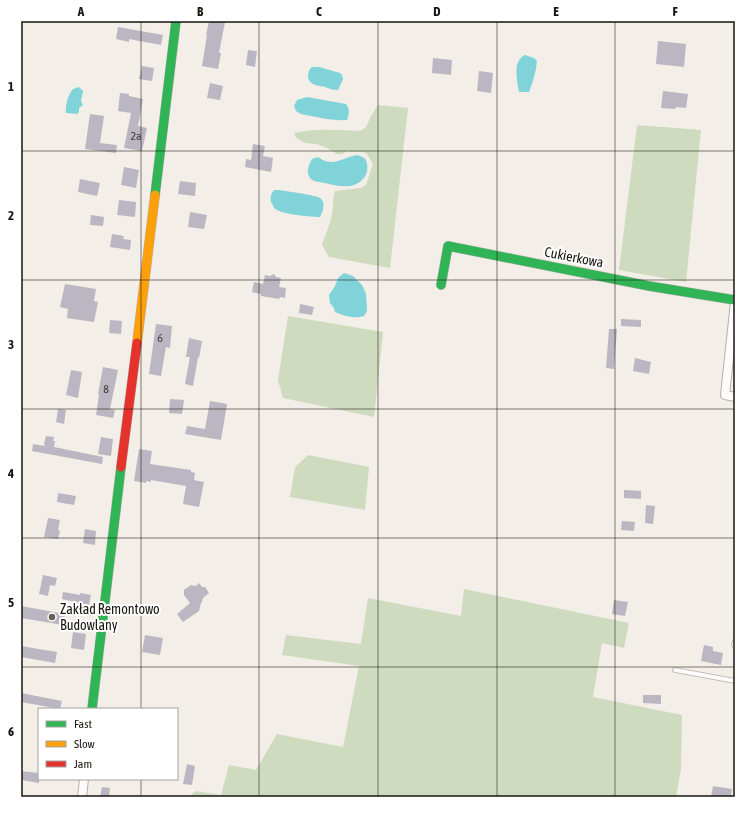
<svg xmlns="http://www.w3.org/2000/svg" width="756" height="818" font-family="'Asap Condensed',sans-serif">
  <rect width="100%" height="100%" fill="#f3eee7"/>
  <path fill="#cfdbbf" d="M 378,105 L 408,108 L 390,268 L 329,257 L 322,245 C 325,235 330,225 332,214 C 334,206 332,200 335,191 L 361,188 L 366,185 L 373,164 L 367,154 L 363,152 L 351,152 L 348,151 L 342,154 L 337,154 L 327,148 L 316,144 L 305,143 L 296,138 L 294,133 C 315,128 338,130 360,131 L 366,127 L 371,116 Z
    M 637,125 L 701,130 L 686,282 L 619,270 Z
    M 288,316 L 383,332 L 374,417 L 283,398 L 278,380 Z
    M 308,455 L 369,467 L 365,510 L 290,497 L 295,467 Z
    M 464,589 L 629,623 L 624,648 L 602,643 L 593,697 L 682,715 L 681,769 L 676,797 L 188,797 L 196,791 L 221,795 L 229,765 L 256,770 L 277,734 L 343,747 L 359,666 L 282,655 L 286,635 L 361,644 L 368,598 L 461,616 Z"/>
  <path fill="#80d3d9" d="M 525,55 L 534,58 L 537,61 C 536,72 533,81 529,92 L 519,92 C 517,80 512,61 525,55 Z
    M 312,67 L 319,67 L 340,73 L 342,75 L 343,79 L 338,90 C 333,90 330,89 325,87 C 319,86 308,85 308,76 C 308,72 309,70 312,67 Z
    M 79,87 L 83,91 L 81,101 L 83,105 L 79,108 L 79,112 L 77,114 L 66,113 C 65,105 68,95 73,89 Z
    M 307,97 L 346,104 C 350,108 349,115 347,120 C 332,121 316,117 301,114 L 296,111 L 294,106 L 297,100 Z
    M 357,155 C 362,156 367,159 367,164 C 368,170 367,175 363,179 C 353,190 338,186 325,183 C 321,182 314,182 311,179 C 305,173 309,164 312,159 L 318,157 C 332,168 342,158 357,155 Z
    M 274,190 L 278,190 C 286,191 315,195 320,198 C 326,202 323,212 320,217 C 311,217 279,214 274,208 C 274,207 272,203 271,202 C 270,197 271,194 274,190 Z
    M 344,273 L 353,276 L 362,285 L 366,294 L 367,311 L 364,316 C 354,319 344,316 335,312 L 334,308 L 330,303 L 329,295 L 335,286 L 338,278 Z"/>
  <path fill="#bbb7c2" d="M 209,21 L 225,22 L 219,53 L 221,53 L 218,69 L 202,66 L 207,35 L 206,35 Z
    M 118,27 L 163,35 L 161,45 L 129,39 L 129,42 L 116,39 Z
    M 658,41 L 686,44 L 684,67 L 656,64 Z
    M 248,50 L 257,51 L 255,67 L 246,65 Z
    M 433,58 L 452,60 L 451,75 L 432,73 Z
    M 142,66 L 154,68 L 152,81 L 139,79 Z
    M 479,71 L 493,73 L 491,93 L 477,91 Z
    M 210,83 L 223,86 L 220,100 L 207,98 Z
    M 663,91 L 688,94 L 686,108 L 676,107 L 675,109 L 661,108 Z
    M 120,93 L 129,94 L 129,96 L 143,99 L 138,126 L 147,128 L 142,151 L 124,148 L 131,113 L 118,111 Z
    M 90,114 L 104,116 L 100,143 L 117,145 L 116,153 L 85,149 Z
    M 253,144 L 265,146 L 263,156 L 273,158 L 271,172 L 245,167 L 246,159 L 251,160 Z
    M 124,167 L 139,170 L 136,188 L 121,185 Z
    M 80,179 L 100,183 L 97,196 L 78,192 Z
    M 180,181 L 196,183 L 195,196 L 178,194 Z
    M 119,200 L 136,202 L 135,217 L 117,215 Z
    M 190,212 L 207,215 L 204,229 L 188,227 Z
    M 91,215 L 104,217 L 103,226 L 90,225 Z
    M 112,234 L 124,236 L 123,239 L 131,240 L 130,250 L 110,247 Z
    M 274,274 L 276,277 L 281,278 L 279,287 L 286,288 L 285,298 L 280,297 L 279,299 L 261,296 L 261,294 L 252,292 L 254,282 L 263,284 L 265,275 L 270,276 Z
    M 65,284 L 96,289 L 94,301 L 98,302 L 94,322 L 67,318 L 68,309 L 60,307 Z
    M 300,304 L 314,307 L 312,315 L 299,313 Z
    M 621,319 L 641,320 L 641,327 L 621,326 Z
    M 110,320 L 122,321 L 121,334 L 109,333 Z
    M 156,324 L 172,326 L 170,348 L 166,347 L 161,376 L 149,374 Z
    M 609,329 L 617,329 L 614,369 L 606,368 Z
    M 189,338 L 202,341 L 199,358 L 198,357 L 193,386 L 185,384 L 190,357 L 186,357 Z
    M 635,358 L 651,362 L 649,374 L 633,371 Z
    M 103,367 L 118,370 L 110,409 L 115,410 L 113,418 L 96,415 L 99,395 L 98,394 Z
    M 71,370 L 82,372 L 78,398 L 66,395 Z
    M 170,399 L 184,400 L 182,414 L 169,413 Z
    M 210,401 L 227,404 L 221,440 L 185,434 L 187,426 L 205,429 Z
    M 58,409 L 66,410 L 64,424 L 56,422 Z
    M 46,436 L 54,437 L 53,441 L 55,441 L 54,447 L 103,457 L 102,464 L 32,451 L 33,444 L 45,446 L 44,444 Z
    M 101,437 L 113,439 L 111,456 L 98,454 Z
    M 139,449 L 152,451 L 150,464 L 191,470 L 191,472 L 195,473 L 194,480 L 204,482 L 199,507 L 183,504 L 186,486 L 151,480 L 151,482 L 146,481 L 146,483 L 134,481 Z
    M 624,490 L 641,491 L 641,499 L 624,498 Z
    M 58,493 L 76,496 L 74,505 L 57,502 Z
    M 646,505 L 655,506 L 653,524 L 645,523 Z
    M 48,518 L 60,520 L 58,530 L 60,531 L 58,539 L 44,537 Z
    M 622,521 L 635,522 L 634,531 L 621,530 Z
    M 85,529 L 96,531 L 95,545 L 83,543 Z
    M 43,575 L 57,578 L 55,586 L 50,585 L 48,596 L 39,594 Z
    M 199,583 L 202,587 L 205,587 L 209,593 L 203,598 L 202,602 L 201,603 L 199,611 L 183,622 L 177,614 L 190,603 L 184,595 L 184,590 L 191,585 L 196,586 Z
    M 63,592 L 80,595 L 80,593 L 91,595 L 89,605 L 62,599 Z
    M 614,600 L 628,602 L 625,616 L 612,614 Z
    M 21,606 L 65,614 L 63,625 L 21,618 Z
    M 73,632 L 86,634 L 84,650 L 71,648 Z
    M 145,635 L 163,638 L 160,655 L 142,652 Z
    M 704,645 L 713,647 L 713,651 L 723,653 L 721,665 L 701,661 Z
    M 21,646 L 57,652 L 55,663 L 21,657 Z
    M 21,693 L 62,701 L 60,709 L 21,702 Z
    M 643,695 L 661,695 L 661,704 L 643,703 Z
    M 187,764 L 195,766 L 192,785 L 183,784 Z
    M 21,771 L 39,773 L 39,783 L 21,780 Z
    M 713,786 L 732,789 L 731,797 L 711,797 Z
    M 102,787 L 110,788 L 109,797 L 100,797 Z"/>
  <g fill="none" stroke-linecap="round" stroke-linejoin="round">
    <defs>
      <path id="lane" d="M 734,645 L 735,641
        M 675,670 L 735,681"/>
      <path id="street" d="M 735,302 L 725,395 L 735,397
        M 82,797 L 84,779"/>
      <path id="fast" d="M 155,195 L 176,21
        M 441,285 L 448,246 L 649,286 L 735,300
        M 92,709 L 121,467"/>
      <path id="slow" d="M 137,343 L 155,195"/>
      <path id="jam" d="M 121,467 L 137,343"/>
    </defs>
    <use href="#lane" stroke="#b4b0ab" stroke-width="5.5"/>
    <use href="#street" stroke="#b4b0ab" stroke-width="10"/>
    <use href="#fast" stroke="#b4b0ab" stroke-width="10"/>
    <use href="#slow" stroke="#b4b0ab" stroke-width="10"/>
    <use href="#jam" stroke="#b4b0ab" stroke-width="10"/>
    <use href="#lane" stroke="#fdfcfb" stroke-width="4"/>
    <use href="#street" stroke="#fdfcfb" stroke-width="8"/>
    <use href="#fast" stroke="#30b455" stroke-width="9"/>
    <use href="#slow" stroke="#ff9f0a" stroke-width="9"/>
    <use href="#jam" stroke="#e5322d" stroke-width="9"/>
  </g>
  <path fill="none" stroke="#191611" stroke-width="1" stroke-opacity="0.55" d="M 141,21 L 141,709M 259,21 L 259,797M 378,21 L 378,797M 497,21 L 497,797M 615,21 L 615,797M 21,151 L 735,151M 21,280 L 735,280M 21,409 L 735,409M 21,538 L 735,538M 21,667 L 735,667M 141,779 L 141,797"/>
  <circle fill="#65625c" stroke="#fff" stroke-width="1.5" cx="52" cy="617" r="4"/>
  <g text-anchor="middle" stroke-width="4" stroke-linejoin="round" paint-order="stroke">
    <g font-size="12" fill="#423e3d">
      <text x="136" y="140">2a</text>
      <text x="160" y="342">6</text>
      <text x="106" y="393">8</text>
    </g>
    <g font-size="14" fill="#191611" stroke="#fff">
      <text transform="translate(574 257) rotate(11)" y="5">Cukierkowa</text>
    </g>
    <g font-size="14" fill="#191611" stroke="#fff" text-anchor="start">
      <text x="60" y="614">Zakład Remontowo<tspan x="60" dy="16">Budowlany</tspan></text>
    </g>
  </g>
  <rect width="756" height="818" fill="none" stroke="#ffffff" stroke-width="44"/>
  <rect x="38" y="708" width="140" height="72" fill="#ffffff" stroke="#a3a2a0"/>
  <rect x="46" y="721" width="20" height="6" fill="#30b455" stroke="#a3a2a0"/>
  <text x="74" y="728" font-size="12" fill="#191611">Fast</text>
  <rect x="46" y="741" width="20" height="6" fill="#ff9f0a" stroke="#a3a2a0"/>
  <text x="74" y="748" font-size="12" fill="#191611">Slow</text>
  <rect x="46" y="761" width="20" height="6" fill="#e5322d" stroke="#a3a2a0"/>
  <text x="74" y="768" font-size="12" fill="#191611">Jam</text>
  <rect x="22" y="22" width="712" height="774" fill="none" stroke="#191611" stroke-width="1.5"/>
  <g font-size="13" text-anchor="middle" font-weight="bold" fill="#191611">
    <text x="81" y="16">A</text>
    <text x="200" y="16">B</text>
    <text x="319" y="16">C</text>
    <text x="437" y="16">D</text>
    <text x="556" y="16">E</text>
    <text x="675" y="16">F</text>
    <text x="11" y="91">1</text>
    <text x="11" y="220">2</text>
    <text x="11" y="349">3</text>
    <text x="11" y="478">4</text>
    <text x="11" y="607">5</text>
    <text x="11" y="736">6</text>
  </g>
</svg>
